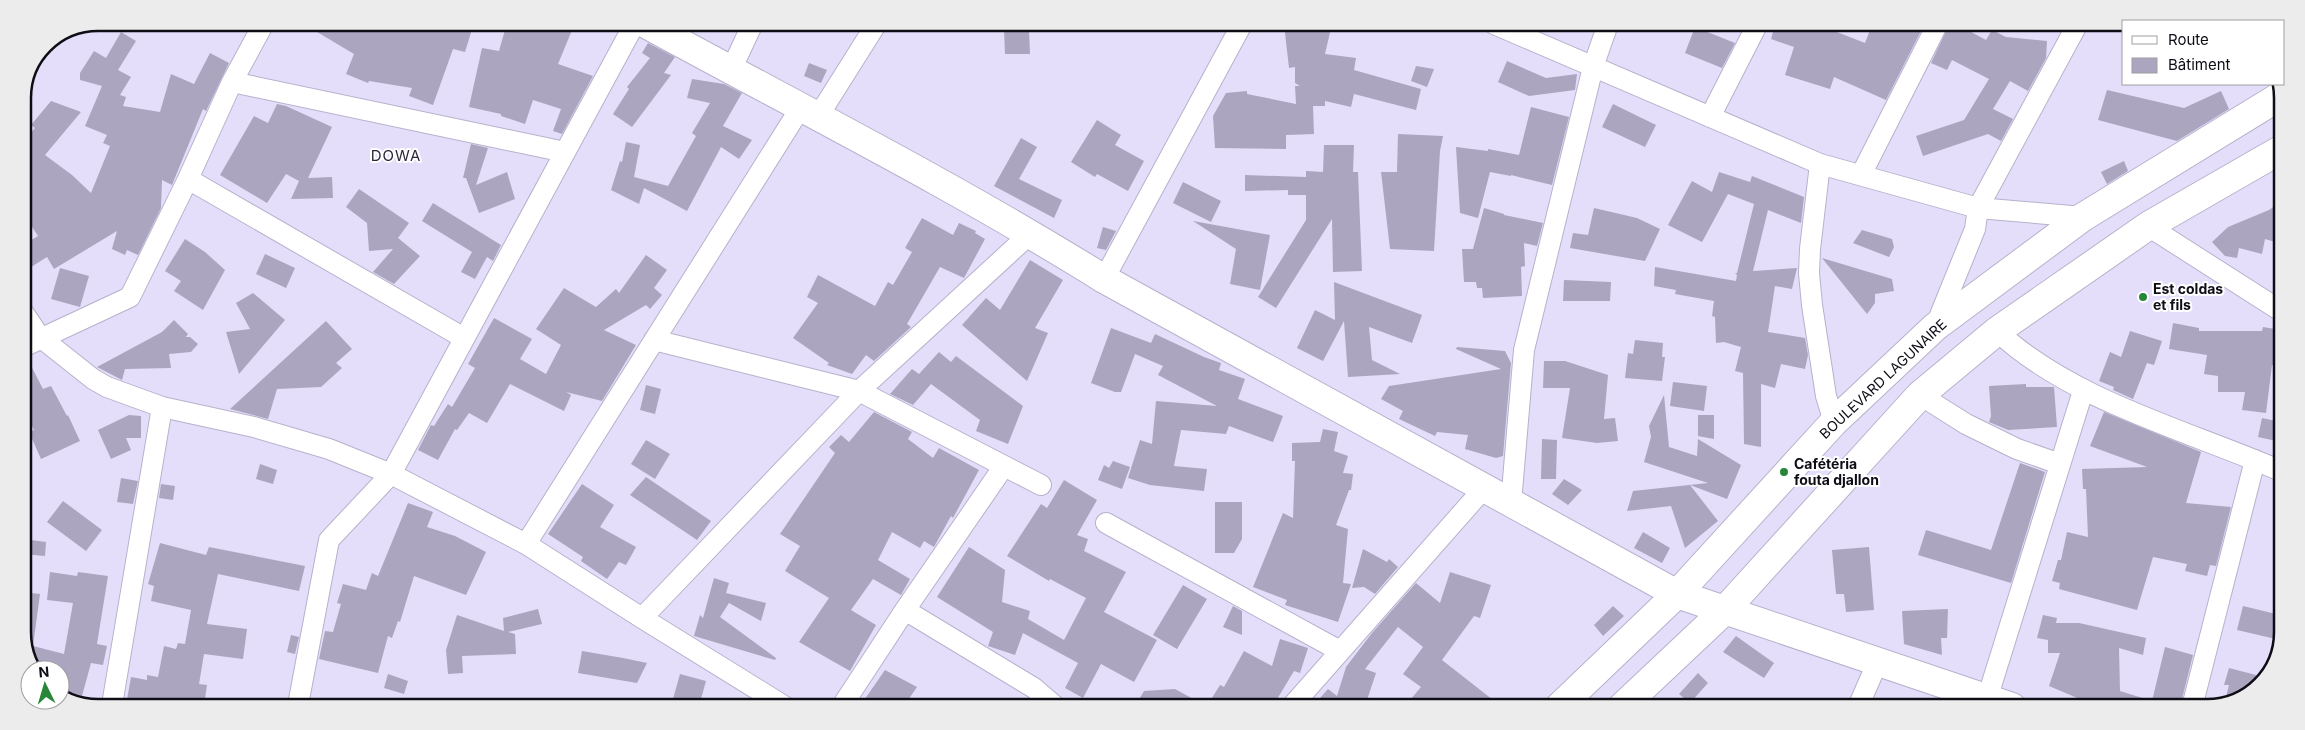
<svg xmlns="http://www.w3.org/2000/svg" width="2305" height="730" font-family="Inter,sans-serif">
  <rect width="100%" height="100%" fill="#e4defa"/>
  <path fill="#aba5c0" d="M 302,23 L 474,23 L 465,52 L 453,49 L 433,105 L 409,96 L 412,88 L 369,81 L 368,83 L 346,74 L 354,54 Z
    M 507,23 L 527,23 L 539,26 L 541,23 L 575,23 L 558,64 L 593,76 L 562,134 L 553,131 L 561,109 L 533,100 L 525,124 L 501,116 L 501,114 L 469,107 L 482,48 L 499,51 Z
    M 1284,24 L 1332,24 L 1325,54 L 1356,58 L 1354,70 L 1421,89 L 1416,110 L 1354,94 L 1351,107 L 1325,101 L 1325,106 L 1313,106 L 1314,134 L 1286,135 L 1286,149 L 1215,148 L 1213,116 L 1226,93 L 1247,91 L 1247,94 L 1296,104 L 1295,86 L 1300,86 L 1295,83 L 1295,67 L 1289,68 Z
    M 1775,25 L 1819,25 L 1865,43 L 1872,25 L 1924,25 L 1886,100 L 1834,77 L 1830,89 L 1785,75 L 1794,47 L 1771,39 Z
    M 1949,25 L 1958,25 L 1986,40 L 1992,30 L 2006,37 L 2047,41 L 2046,58 L 2028,91 L 2010,81 L 1993,109 L 2013,119 L 2001,141 L 1988,134 L 1923,156 L 1916,136 L 1964,120 L 1989,79 L 1952,60 L 1947,70 L 1931,63 Z
    M 1695,27 L 1735,43 L 1722,68 L 1685,53 Z
    M 1004,29 L 1029,29 L 1030,54 L 1005,54 Z
    M 121,32 L 136,41 L 118,70 L 131,77 L 120,95 L 126,97 L 123,106 L 160,112 L 171,74 L 194,84 L 210,53 L 229,63 L 206,111 L 203,109 L 172,185 L 162,180 L 161,208 L 138,255 L 127,250 L 125,255 L 112,249 L 117,231 L 54,269 L 47,257 L 28,269 L 23,259 L 23,245 L 38,236 L 23,213 L 23,142 L 35,128 L 31,125 L 51,101 L 81,112 L 45,155 L 72,175 L 91,193 L 110,146 L 103,143 L 107,135 L 85,126 L 102,86 L 80,80 L 80,73 L 94,51 L 106,58 Z
    M 648,43 L 675,57 L 664,73 L 671,75 L 632,127 L 613,114 L 629,89 L 627,87 L 650,58 L 642,53 Z
    M 1507,61 L 1546,78 L 1577,74 L 1575,90 L 1529,96 L 1498,82 Z
    M 809,63 L 827,70 L 821,83 L 804,76 Z
    M 1416,66 L 1434,69 L 1427,87 L 1411,81 Z
    M 692,79 L 724,84 L 742,93 L 723,126 L 752,140 L 739,159 L 721,147 L 687,211 L 644,188 L 639,204 L 611,190 L 620,161 L 622,162 L 626,142 L 640,145 L 634,177 L 668,186 L 696,136 L 692,133 L 710,103 L 687,98 Z
    M 2107,90 L 2184,108 L 2221,91 L 2229,109 L 2177,141 L 2098,120 Z
    M 277,104 L 286,106 L 332,127 L 308,178 L 332,177 L 333,198 L 291,199 L 299,181 L 286,174 L 267,203 L 220,175 L 254,116 L 268,123 Z
    M 1613,104 L 1656,125 L 1645,147 L 1602,127 Z
    M 1531,107 L 1569,117 L 1552,185 L 1511,175 L 1511,176 L 1490,172 L 1478,218 L 1460,213 L 1456,147 L 1488,151 L 1488,149 L 1519,155 Z
    M 1097,120 L 1121,135 L 1115,145 L 1144,161 L 1128,191 L 1097,174 L 1095,177 L 1071,162 Z
    M 1398,134 L 1443,136 L 1440,151 L 1434,251 L 1390,249 L 1381,172 L 1397,172 Z
    M 1021,138 L 1037,147 L 1019,179 L 1062,200 L 1054,218 L 994,186 Z
    M 471,144 L 488,148 L 476,185 L 507,172 L 515,199 L 479,213 L 466,178 L 463,178 Z
    M 1324,145 L 1354,145 L 1353,172 L 1358,172 L 1362,271 L 1333,272 L 1332,219 L 1276,308 L 1258,297 L 1306,220 L 1306,195 L 1288,195 L 1288,190 L 1245,191 L 1245,175 L 1306,177 L 1306,171 L 1323,172 Z
    M 2124,161 L 2128,171 L 2107,184 L 2101,172 Z
    M 1719,172 L 1750,182 L 1752,176 L 1804,197 L 1801,223 L 1768,210 L 1753,271 L 1797,268 L 1792,289 L 1775,286 L 1768,332 L 1805,338 L 1808,355 L 1805,369 L 1781,364 L 1775,388 L 1761,384 L 1761,447 L 1744,444 L 1743,373 L 1735,371 L 1741,347 L 1724,342 L 1716,343 L 1715,317 L 1712,316 L 1714,301 L 1675,294 L 1676,290 L 1654,286 L 1655,267 L 1736,281 L 1737,275 L 1735,273 L 1737,273 L 1754,204 L 1728,194 L 1702,242 L 1668,225 L 1692,181 L 1712,192 Z
    M 1183,182 L 1221,201 L 1211,222 L 1173,203 Z
    M 359,189 L 409,223 L 398,238 L 420,256 L 394,284 L 373,272 L 393,249 L 369,251 L 367,223 L 346,207 Z
    M 2282,201 L 2282,244 L 2265,239 L 2262,254 L 2239,248 L 2237,258 L 2225,256 L 2212,242 L 2228,227 L 2269,210 Z
    M 433,203 L 501,245 L 493,261 L 487,257 L 475,279 L 461,272 L 472,252 L 422,221 Z
    M 1484,208 L 1504,214 L 1504,215 L 1543,223 L 1537,246 L 1524,243 L 1525,266 L 1521,267 L 1522,296 L 1483,298 L 1482,288 L 1477,288 L 1476,282 L 1464,282 L 1462,249 L 1473,249 Z
    M 1594,208 L 1637,218 L 1660,229 L 1645,261 L 1570,248 L 1573,233 L 1588,235 Z
    M 922,218 L 953,235 L 959,223 L 976,231 L 975,233 L 985,239 L 964,278 L 940,267 L 907,324 L 911,327 L 874,361 L 866,355 L 852,374 L 827,365 L 829,363 L 793,338 L 818,303 L 807,297 L 818,275 L 875,306 L 888,282 L 893,285 L 912,252 L 905,248 Z
    M 1193,221 L 1270,235 L 1260,290 L 1230,284 L 1236,249 Z
    M 1103,227 L 1116,231 L 1106,250 L 1097,248 Z
    M 1862,230 L 1892,239 L 1894,247 L 1889,257 L 1853,243 Z
    M 185,239 L 205,252 L 225,270 L 203,310 L 174,291 L 181,281 L 165,271 Z
    M 265,254 L 295,268 L 286,288 L 256,274 Z
    M 646,255 L 667,270 L 654,288 L 662,295 L 650,309 L 646,305 L 604,330 L 636,345 L 602,401 L 566,392 L 571,395 L 564,411 L 510,384 L 487,423 L 469,413 L 457,430 L 455,429 L 438,460 L 418,450 L 431,425 L 434,426 L 448,404 L 452,407 L 475,368 L 468,364 L 494,318 L 532,339 L 520,359 L 546,374 L 561,345 L 536,329 L 564,288 L 596,307 L 616,289 L 619,293 Z
    M 1822,258 L 1892,279 L 1894,291 L 1875,294 L 1875,303 L 1867,314 Z
    M 1030,260 L 1063,280 L 1035,328 L 1048,333 L 1027,381 L 962,325 L 986,298 L 1000,310 Z
    M 60,268 L 89,276 L 80,307 L 51,299 Z
    M 1564,280 L 1611,282 L 1610,301 L 1563,301 Z
    M 1334,282 L 1422,315 L 1412,343 L 1369,327 L 1372,360 L 1400,374 L 1348,377 L 1344,321 L 1323,361 L 1297,348 L 1315,310 L 1335,320 Z
    M 253,293 L 285,320 L 239,374 L 226,332 L 250,329 L 236,303 Z
    M 174,320 L 188,334 L 186,337 L 190,337 L 198,344 L 191,352 L 169,354 L 171,368 L 125,369 L 122,380 L 97,367 L 162,332 Z
    M 326,321 L 352,349 L 336,363 L 342,368 L 321,387 L 277,389 L 268,419 L 230,409 Z
    M 2173,323 L 2199,328 L 2199,331 L 2262,331 L 2263,327 L 2281,330 L 2281,366 L 2272,365 L 2266,413 L 2242,410 L 2245,392 L 2218,392 L 2218,376 L 2204,374 L 2207,355 L 2169,349 Z
    M 1111,328 L 1151,343 L 1155,334 L 1204,357 L 1221,363 L 1219,370 L 1245,379 L 1238,399 L 1283,416 L 1273,442 L 1229,426 L 1226,434 L 1181,430 L 1174,466 L 1207,469 L 1204,491 L 1150,485 L 1128,478 L 1140,440 L 1152,444 L 1156,401 L 1217,406 L 1158,375 L 1163,366 L 1135,354 L 1121,392 L 1115,392 L 1091,383 Z
    M 2130,331 L 2162,341 L 2154,365 L 2147,363 L 2133,399 L 2113,390 L 2114,387 L 2099,381 L 2110,352 L 2121,357 Z
    M 1635,340 L 1663,343 L 1662,357 L 1665,357 L 1662,381 L 1625,378 L 1628,353 L 1633,354 Z
    M 1457,347 L 1505,351 L 1511,363 L 1503,456 L 1496,458 L 1465,449 L 1468,435 L 1437,432 L 1435,436 L 1399,419 L 1403,411 L 1381,399 L 1389,386 L 1501,369 L 1456,349 Z
    M 939,352 L 951,362 L 956,356 L 1023,406 L 1008,444 L 976,431 L 980,420 L 931,384 L 913,405 L 890,394 L 912,369 L 919,374 Z
    M 27,358 L 43,389 L 51,386 L 67,416 L 68,415 L 80,441 L 41,459 L 29,432 L 34,430 L 23,408 L 23,359 Z
    M 1544,361 L 1565,361 L 1608,375 L 1604,419 L 1615,418 L 1618,441 L 1597,443 L 1562,438 L 1570,388 L 1543,388 Z
    M 1673,382 L 1707,386 L 1704,411 L 1670,406 Z
    M 2026,384 L 2026,387 L 2054,387 L 2057,427 L 2008,430 L 1989,422 L 1991,416 L 1989,386 Z
    M 646,385 L 661,389 L 655,414 L 640,410 Z
    M 1664,395 L 1669,447 L 1697,456 L 1698,439 L 1741,465 L 1727,499 L 1690,485 L 1718,521 L 1685,548 L 1671,506 L 1627,511 L 1633,491 L 1708,483 L 1644,462 L 1651,437 L 1649,426 Z
    M 874,412 L 912,432 L 908,439 L 933,458 L 939,448 L 979,470 L 953,518 L 951,516 L 934,547 L 924,541 L 920,548 L 892,532 L 878,560 L 910,579 L 901,595 L 873,579 L 851,610 L 876,625 L 850,671 L 799,642 L 829,598 L 785,571 L 800,546 L 780,534 L 835,453 L 829,447 L 841,435 L 849,442 Z
    M 2104,412 L 2201,452 L 2186,503 L 2231,507 L 2216,566 L 2210,565 L 2207,576 L 2185,571 L 2187,564 L 2153,557 L 2137,610 L 2059,589 L 2060,583 L 2052,581 L 2058,560 L 2061,560 L 2067,532 L 2088,537 L 2086,489 L 2083,489 L 2082,469 L 2147,467 L 2090,446 Z
    M 129,415 L 141,416 L 141,438 L 126,438 L 131,450 L 111,459 L 98,430 Z
    M 1698,415 L 1714,415 L 1714,439 L 1698,436 Z
    M 2262,418 L 2281,422 L 2281,442 L 2258,437 Z
    M 1323,429 L 1338,432 L 1334,451 L 1348,456 L 1343,473 L 1353,474 L 1351,490 L 1349,490 L 1336,525 L 1348,529 L 1343,583 L 1351,584 L 1338,622 L 1285,605 L 1287,600 L 1253,587 L 1283,513 L 1293,518 L 1295,461 L 1292,461 L 1292,443 L 1320,442 Z
    M 1542,439 L 1557,440 L 1556,479 L 1541,479 Z
    M 646,440 L 670,454 L 655,479 L 631,464 Z
    M 1113,461 L 1130,467 L 1122,489 L 1098,480 L 1104,465 L 1109,468 Z
    M 2020,463 L 2045,472 L 2011,583 L 1918,555 L 1926,530 L 1991,550 Z
    M 260,464 L 277,470 L 273,484 L 256,479 Z
    M 646,477 L 711,521 L 697,540 L 630,495 Z
    M 121,478 L 138,481 L 133,504 L 117,502 Z
    M 1564,479 L 1582,490 L 1568,505 L 1552,494 Z
    M 1064,480 L 1097,500 L 1077,535 L 1088,539 L 1084,551 L 1126,572 L 1104,612 L 1157,640 L 1134,682 L 1101,664 L 1083,698 L 1065,688 L 1078,663 L 1023,633 L 1015,655 L 988,646 L 993,632 L 937,597 L 969,547 L 1005,570 L 1002,602 L 1030,611 L 1028,619 L 1064,640 L 1086,598 L 1050,579 L 1049,581 L 1007,556 L 1041,504 L 1047,508 Z
    M 161,484 L 175,486 L 173,500 L 159,498 Z
    M 582,484 L 614,505 L 600,527 L 636,547 L 626,565 L 619,562 L 607,579 L 581,561 L 583,557 L 548,534 Z
    M 63,501 L 102,530 L 86,551 L 47,522 Z
    M 1215,502 L 1242,502 L 1242,539 L 1234,553 L 1215,553 Z
    M 408,503 L 433,512 L 427,527 L 455,536 L 486,552 L 466,595 L 414,576 L 400,622 L 398,621 L 392,638 L 388,636 L 378,673 L 319,659 L 325,631 L 333,632 L 341,604 L 337,603 L 343,584 L 366,590 L 372,573 L 378,576 Z
    M 1643,532 L 1670,548 L 1662,563 L 1634,548 Z
    M 23,539 L 46,542 L 45,556 L 23,554 Z
    M 160,543 L 206,555 L 209,547 L 305,566 L 299,591 L 218,574 L 207,624 L 247,629 L 243,659 L 204,654 L 199,684 L 207,685 L 204,705 L 126,705 L 131,677 L 147,680 L 147,675 L 158,677 L 164,646 L 176,649 L 178,643 L 185,644 L 191,610 L 151,601 L 154,586 L 148,584 Z
    M 1869,547 L 1874,610 L 1846,612 L 1844,594 L 1836,594 L 1832,550 Z
    M 1363,549 L 1387,562 L 1389,559 L 1398,567 L 1375,594 L 1364,587 L 1352,588 Z
    M 50,572 L 77,576 L 78,572 L 108,576 L 97,644 L 107,646 L 103,665 L 91,663 L 82,696 L 60,689 L 60,669 L 33,663 L 30,656 L 31,651 L 28,651 L 23,637 L 23,592 L 40,594 L 33,646 L 64,654 L 73,603 L 47,600 Z
    M 1450,572 L 1491,585 L 1480,618 L 1474,616 L 1442,660 L 1502,707 L 1405,706 L 1421,687 L 1403,674 L 1423,647 L 1398,627 L 1365,669 L 1376,673 L 1365,706 L 1313,706 L 1328,689 L 1337,696 L 1346,667 L 1372,633 L 1416,583 L 1440,603 Z
    M 714,578 L 729,583 L 726,593 L 766,603 L 761,621 L 729,603 L 720,617 L 776,658 L 775,660 L 694,636 L 700,615 L 703,618 Z
    M 1183,585 L 1207,599 L 1177,649 L 1153,635 Z
    M 1233,606 L 1242,611 L 1242,635 L 1223,627 Z
    M 1613,606 L 1624,616 L 1603,636 L 1594,625 Z
    M 2243,606 L 2280,615 L 2280,640 L 2237,630 Z
    M 538,609 L 542,624 L 508,632 L 515,634 L 516,654 L 462,656 L 463,673 L 448,674 L 446,650 L 457,615 L 504,631 L 503,618 Z
    M 1948,609 L 1947,638 L 1941,638 L 1942,655 L 1904,644 L 1902,611 Z
    M 2043,615 L 2057,618 L 2056,623 L 2079,623 L 2146,638 L 2143,655 L 2119,648 L 2120,691 L 2152,701 L 2165,647 L 2193,655 L 2180,707 L 2121,707 L 2082,700 L 2049,686 L 2060,653 L 2048,653 L 2048,640 L 2037,638 Z
    M 291,635 L 299,637 L 295,654 L 287,652 Z
    M 1736,636 L 1774,663 L 1764,678 L 1723,652 Z
    M 1280,639 L 1308,648 L 1300,673 L 1294,671 L 1273,706 L 1207,706 L 1220,685 L 1224,687 L 1244,651 L 1272,666 Z
    M 582,651 L 623,658 L 647,663 L 637,683 L 578,673 Z
    M 2229,668 L 2256,675 L 2252,692 L 2225,701 L 2229,685 L 2224,685 Z
    M 885,670 L 917,687 L 904,706 L 860,706 Z
    M 1698,673 L 1708,683 L 1690,703 L 1679,694 Z
    M 388,674 L 408,681 L 404,694 L 384,688 Z
    M 680,674 L 706,681 L 699,706 L 673,699 Z
    M 1175,689 L 1206,706 L 1135,706 L 1144,691 Z"/>
  <g fill="none" stroke-linecap="round" stroke-linejoin="round">
    <defs>
      <path id="minor" d="M 1494,24 L 1820,164 L 1978,208 L 2083,217
        M 731,70 L 753,23
        M 232,82 L 565,152
        M 819,115 L 877,23
        M 1710,117 L 1757,25
        M 1820,164 L 1810,249 L 1809,273 L 1812,305 L 1826,396 L 1834,422
        M 1861,175 L 1937,25
        M 188,179 L 464,338
        M 2148,226 L 2281,311
        M 1104,279 L 1242,24
        M 23,312 L 40,337 L 93,379 L 107,387 L 162,407 L 254,427 L 329,449 L 391,474 L 526,544 L 642,618 L 784,706
        M 1936,325 L 1975,229 L 1978,208 L 2077,25
        M 1997,331 C 2070,400 2189,431 2281,471
        M 654,340 L 859,391 L 1041,485
        M 23,347 L 130,297 L 188,179 L 232,82 L 264,23
        M 1920,395 L 1966,424 L 2017,449 L 2060,464
        M 1511,503 L 1524,350 L 1593,67 L 1608,24
        M 1106,523 L 1340,651
        M 526,544 L 801,107
        M 905,610 L 1034,688 L 1055,706
        M 642,618 L 859,391 L 1031,233
        M 1987,699 L 2083,391
        M 112,705 L 162,407
        M 298,705 L 329,540 L 391,474 L 635,23
        M 842,706 L 905,610 L 1004,466
        M 1292,706 L 1485,487
        M 1858,707 L 1878,661
        M 2192,707 L 2255,460"/>
      <path id="secondary" d="M 644,23 C 798,107 955,186 1104,279 L 1677,594 L 2012,707
        M 1559,707 L 1677,594 L 1834,422 L 1935,327 L 2083,217 L 2282,95
        M 1622,707 L 1724,611 L 1920,395 L 1997,331 L 2148,226 L 2282,149"/>
    </defs>
    <use href="#minor" stroke="#b7b1cc" stroke-width="22"/>
    <use href="#secondary" stroke="#b7b1cc" stroke-width="30"/>
    <use href="#minor" stroke="#fff" stroke-width="20"/>
    <use href="#secondary" stroke="#fff" stroke-width="28"/>
  </g>
  <g fill="#288638" stroke="#fff" stroke-width="2">
    <circle cx="2143" cy="297" r="5"/>
    <circle cx="1784" cy="472" r="5"/>
  </g>
  <g text-anchor="middle" stroke-width="4" stroke-linejoin="round" paint-order="stroke">
    <g font-size="14" font-weight="bold" fill="#0e0c15" stroke="#fff" text-anchor="start">
      <text x="2153" y="294">Est coldas<tspan x="2153" dy="16">et fils</tspan></text>
      <text x="1794" y="469">Cafétéria<tspan x="1794" dy="16">fouta djallon</tspan></text>
    </g>
    <g font-size="14" fill="#0e0c15" stroke="#fff">
      <text transform="translate(1883 379) rotate(-43)" y="5">BOULEVARD LAGUNAIRE</text>
    </g>
    <g font-size="15" letter-spacing="1" fill="#2b263b" stroke="#fff">
      <text x="396" y="161">DOWA</text>
    </g>
  </g>
  <path d="M0 0H2305V730H0ZM98 31H2207A67 67 0 0 1 2274 98V632A67 67 0 0 1 2207 699H98A67 67 0 0 1 31 632V98A67 67 0 0 1 98 31Z" fill="#ececec" fill-rule="evenodd"/>
  <path fill="none" stroke="#0e0c15" stroke-width="2.5" d="M98 31H2207A67 67 0 0 1 2274 98V632A67 67 0 0 1 2207 699H98A67 67 0 0 1 31 632V98A67 67 0 0 1 98 31Z"/>
  <rect x="2122" y="20" width="162" height="65" fill="#ffffff" stroke="#9f9ea1"/>
  <rect x="2132" y="36" width="25" height="8" fill="#ffffff" stroke="#9f9ea1"/>
  <text x="2168" y="45" font-size="15" fill="#0e0c15">Route</text>
  <rect x="2132" y="58" width="25" height="15" fill="#aba5c0" stroke="#9f9ea1"/>
  <text x="2168" y="70" font-size="15" fill="#0e0c15">Bâtiment</text>
  <g transform="translate(45 685) rotate(355)"><circle r="24" fill="#ffffff" stroke="#9f9ea1"/>
  <path d="M0-4L9 19L0 12L-9 19Z" fill="#288638"/>
  <text y="-8" font-size="14" font-weight="bold" text-anchor="middle" fill="#0e0c15">N</text>
  </g>
</svg>
